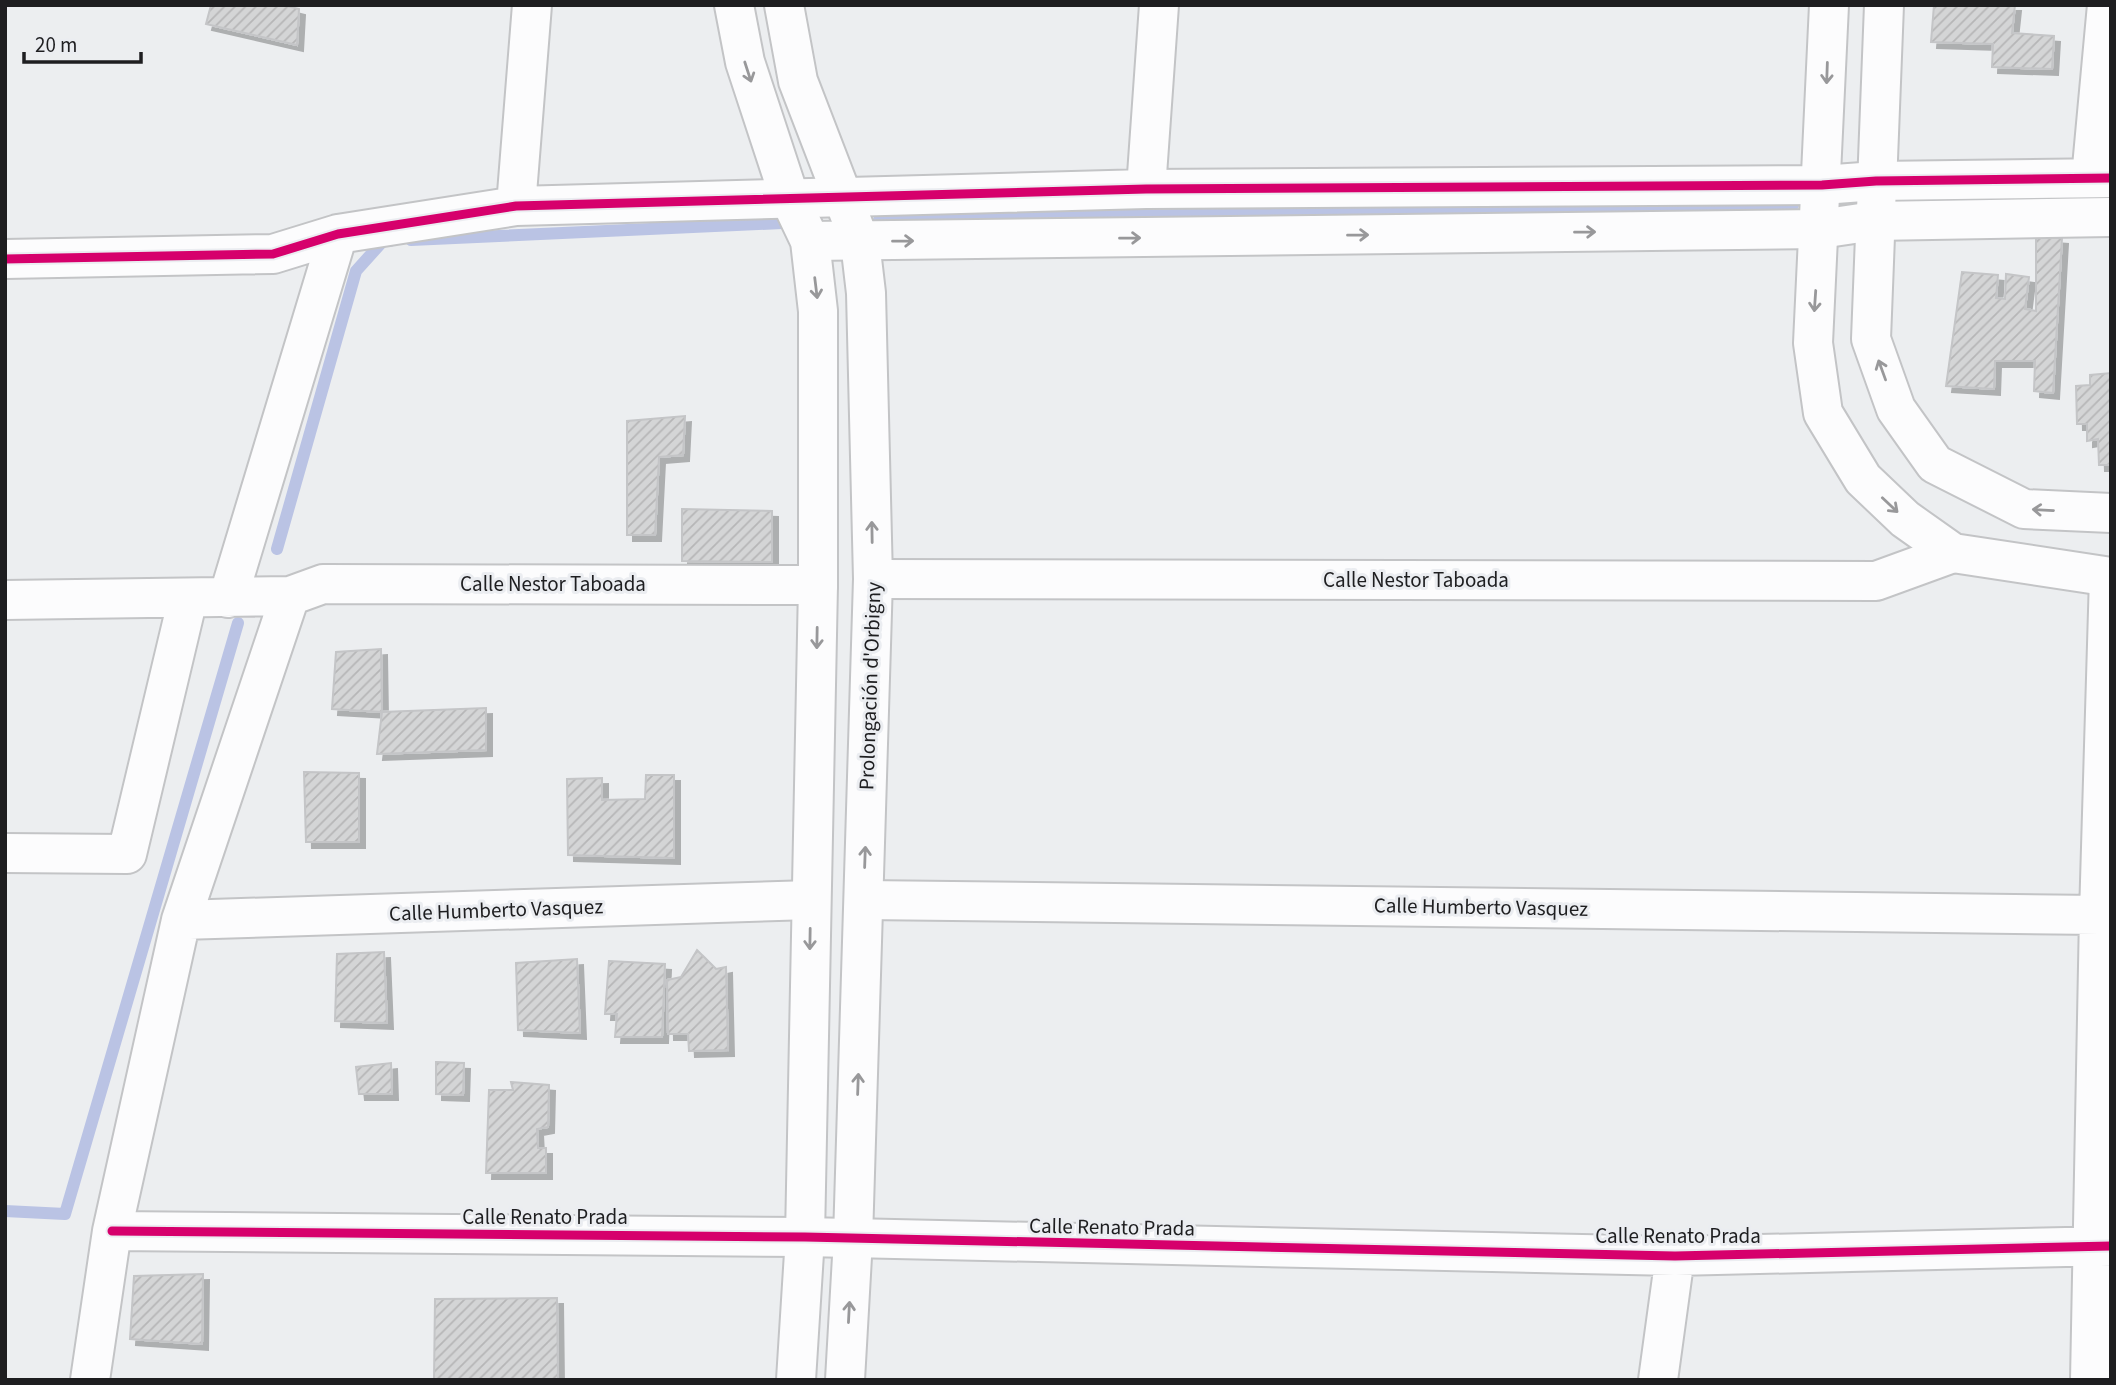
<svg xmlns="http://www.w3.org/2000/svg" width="2116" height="1385" font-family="'Source Sans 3',sans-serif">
  <defs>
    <pattern id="building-hatch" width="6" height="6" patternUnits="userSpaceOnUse" patternTransform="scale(1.75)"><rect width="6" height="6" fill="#d4d5d6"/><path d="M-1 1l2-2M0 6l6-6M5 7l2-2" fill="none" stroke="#b6b6b7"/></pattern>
    <filter id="shadow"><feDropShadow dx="6" dy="6" stdDeviation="0" flood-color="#0004"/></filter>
  </defs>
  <rect width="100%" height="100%" fill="#eceef0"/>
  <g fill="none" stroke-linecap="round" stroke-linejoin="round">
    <path stroke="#bac3e4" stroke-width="12" d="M 879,220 L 1793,205
      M 411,240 L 782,223
      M 277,549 L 356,271 L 383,241 L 390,241
      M 5,1211 L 65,1214 L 238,623"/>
  </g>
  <path fill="url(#building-hatch)" stroke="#c4c5c7" stroke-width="2" filter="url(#shadow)" d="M 211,5 L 283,5 L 299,9 L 297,45 L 206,24 Z
    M 1934,5 L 2015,5 L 2012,33 L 2054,36 L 2052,69 L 1992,67 L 1993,44 L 1931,42 Z
    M 2036,236 L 2062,238 L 2053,393 L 2034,391 L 2035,361 L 1995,361 L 1994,389 L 1946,386 L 1962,272 L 1998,275 L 1996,298 L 2005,299 L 2006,274 L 2029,277 L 2025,309 L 2036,311 Z
    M 2111,373 L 2111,465 L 2099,465 L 2098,439 L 2087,441 L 2087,424 L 2077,424 L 2076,386 L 2090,385 L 2090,375 Z
    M 685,416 L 683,455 L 659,457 L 655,535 L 627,535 L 627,421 Z
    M 682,509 L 772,511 L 772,562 L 682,561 Z
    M 381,649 L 382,712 L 332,709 L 336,652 Z
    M 486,708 L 486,750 L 377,754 L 382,712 Z
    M 304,772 L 359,773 L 359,842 L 306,842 Z
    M 646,775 L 674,775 L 674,858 L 568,855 L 567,779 L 602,778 L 602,800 L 645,799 Z
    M 697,950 L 716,969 L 726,967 L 728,1050 L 689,1051 L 688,1034 L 668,1034 L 667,980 L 681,977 Z
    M 384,952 L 387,1023 L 335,1021 L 337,954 Z
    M 577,959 L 580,1033 L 518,1030 L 516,963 Z
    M 609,961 L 665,964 L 662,1037 L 615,1037 L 617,1014 L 605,1014 Z
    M 436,1062 L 464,1063 L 463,1095 L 436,1094 Z
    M 391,1063 L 392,1094 L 359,1094 L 356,1067 Z
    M 511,1082 L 549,1085 L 548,1127 L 537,1129 L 538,1148 L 546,1148 L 546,1173 L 486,1173 L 489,1090 L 513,1090 Z
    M 203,1274 L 202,1344 L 130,1339 L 134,1276 Z
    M 557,1298 L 558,1380 L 434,1380 L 435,1299 Z"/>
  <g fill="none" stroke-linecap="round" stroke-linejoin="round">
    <defs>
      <path id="minor" d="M 2091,178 L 2107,5
        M 1146,189 L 1159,5
        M 516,206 L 532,5
        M 810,241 L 1820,229 L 1874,221 L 2111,217
        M 5,259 L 273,254 L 338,234 L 516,206 L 1146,189 L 1822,185 L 1876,181 L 2111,178
        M 873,579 L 1876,581 L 1953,553
        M 228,598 L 338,234
        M 5,600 L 290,596 L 323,584 L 818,585
        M 5,853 L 127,854 L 188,598
        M 864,900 L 2099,915
        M 181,920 L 811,900
        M 112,1231 L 805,1237 L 1675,1256 L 2111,1246
        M 90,1380 L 112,1231 L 181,920 L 290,596
        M 1658,1380 L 1675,1256
        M 2090,1380 L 2099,915 L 2109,577"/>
      <path id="major" d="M 734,5 L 745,62 L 790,199 L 810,241 L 818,311 L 818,585 L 805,1237 L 796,1380
        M 784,5 L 798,81 L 860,242 L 866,293 L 873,579 L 853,1239 L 845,1380
        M 1829,5 L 1813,343 L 1823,413 L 1863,479 L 1905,519 L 1953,553 L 2111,577
        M 1884,5 L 1871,339 L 1896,409 L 1935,464 L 2024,509 L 2111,513"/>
    </defs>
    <use href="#minor" stroke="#c3c4c6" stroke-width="42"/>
    <use href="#major" stroke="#c3c4c6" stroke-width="42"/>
    <use href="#minor" stroke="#fcfcfd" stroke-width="38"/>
    <use href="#major" stroke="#fcfcfd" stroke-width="38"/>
    <defs>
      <path id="cycleway" d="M 5,259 L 273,254 L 338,234 L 516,206 L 1146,189 L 1822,185 L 1876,181 L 2111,178
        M 112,1231 L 805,1237 L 1675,1256 L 2111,1246"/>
    </defs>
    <use href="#cycleway" stroke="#ebedf1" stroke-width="13"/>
    <use href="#cycleway" stroke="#d6006c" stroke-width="9"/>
  </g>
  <defs><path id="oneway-shaft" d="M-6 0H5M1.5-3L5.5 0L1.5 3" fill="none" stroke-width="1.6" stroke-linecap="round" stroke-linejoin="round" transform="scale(1.75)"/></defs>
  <g stroke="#98989a">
    <use href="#oneway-shaft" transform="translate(748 72) rotate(72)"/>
    <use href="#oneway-shaft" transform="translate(1827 73) rotate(92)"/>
    <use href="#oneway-shaft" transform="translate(1585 232) rotate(-1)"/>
    <use href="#oneway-shaft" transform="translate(1358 235) rotate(-1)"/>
    <use href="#oneway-shaft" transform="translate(1130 238) rotate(-1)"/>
    <use href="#oneway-shaft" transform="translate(903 241) rotate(-1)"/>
    <use href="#oneway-shaft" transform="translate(816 288) rotate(83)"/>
    <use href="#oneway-shaft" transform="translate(1815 301) rotate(94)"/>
    <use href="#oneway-shaft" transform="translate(1882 370) rotate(-110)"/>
    <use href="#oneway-shaft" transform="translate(1890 505) rotate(43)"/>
    <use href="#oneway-shaft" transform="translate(2043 510) rotate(-177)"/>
    <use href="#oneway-shaft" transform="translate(872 532) rotate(-91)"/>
    <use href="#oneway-shaft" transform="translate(817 638) rotate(91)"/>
    <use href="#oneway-shaft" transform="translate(865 857) rotate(-88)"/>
    <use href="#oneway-shaft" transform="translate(810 939) rotate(91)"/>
    <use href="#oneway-shaft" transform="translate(858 1084) rotate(-88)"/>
    <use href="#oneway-shaft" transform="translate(849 1312) rotate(-87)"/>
  </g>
  <g text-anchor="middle" stroke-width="6" stroke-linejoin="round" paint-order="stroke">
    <g font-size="21" fill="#1e1e20" stroke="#ebedf1">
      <text x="1416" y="587">Calle Nestor Taboada</text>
      <text x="553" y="591">Calle Nestor Taboada</text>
      <text transform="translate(870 686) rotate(-88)" y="7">Prolongación d'Orbigny</text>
      <text transform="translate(1481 907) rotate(1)" y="7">Calle Humberto Vasquez</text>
      <text transform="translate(496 910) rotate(-2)" y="7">Calle Humberto Vasquez</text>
      <text x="545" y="1224">Calle Renato Prada</text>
      <text transform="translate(1112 1227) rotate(1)" y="7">Calle Renato Prada</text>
      <text x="1678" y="1243">Calle Renato Prada</text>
    </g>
  </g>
  <rect width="2116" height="1385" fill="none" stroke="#1e1e20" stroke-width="14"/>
  <path d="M24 52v10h117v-10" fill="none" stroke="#1e1e20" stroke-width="3.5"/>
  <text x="35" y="52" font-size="21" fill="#1e1e20" stroke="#ebedf1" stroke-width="5" paint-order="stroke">20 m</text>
</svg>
